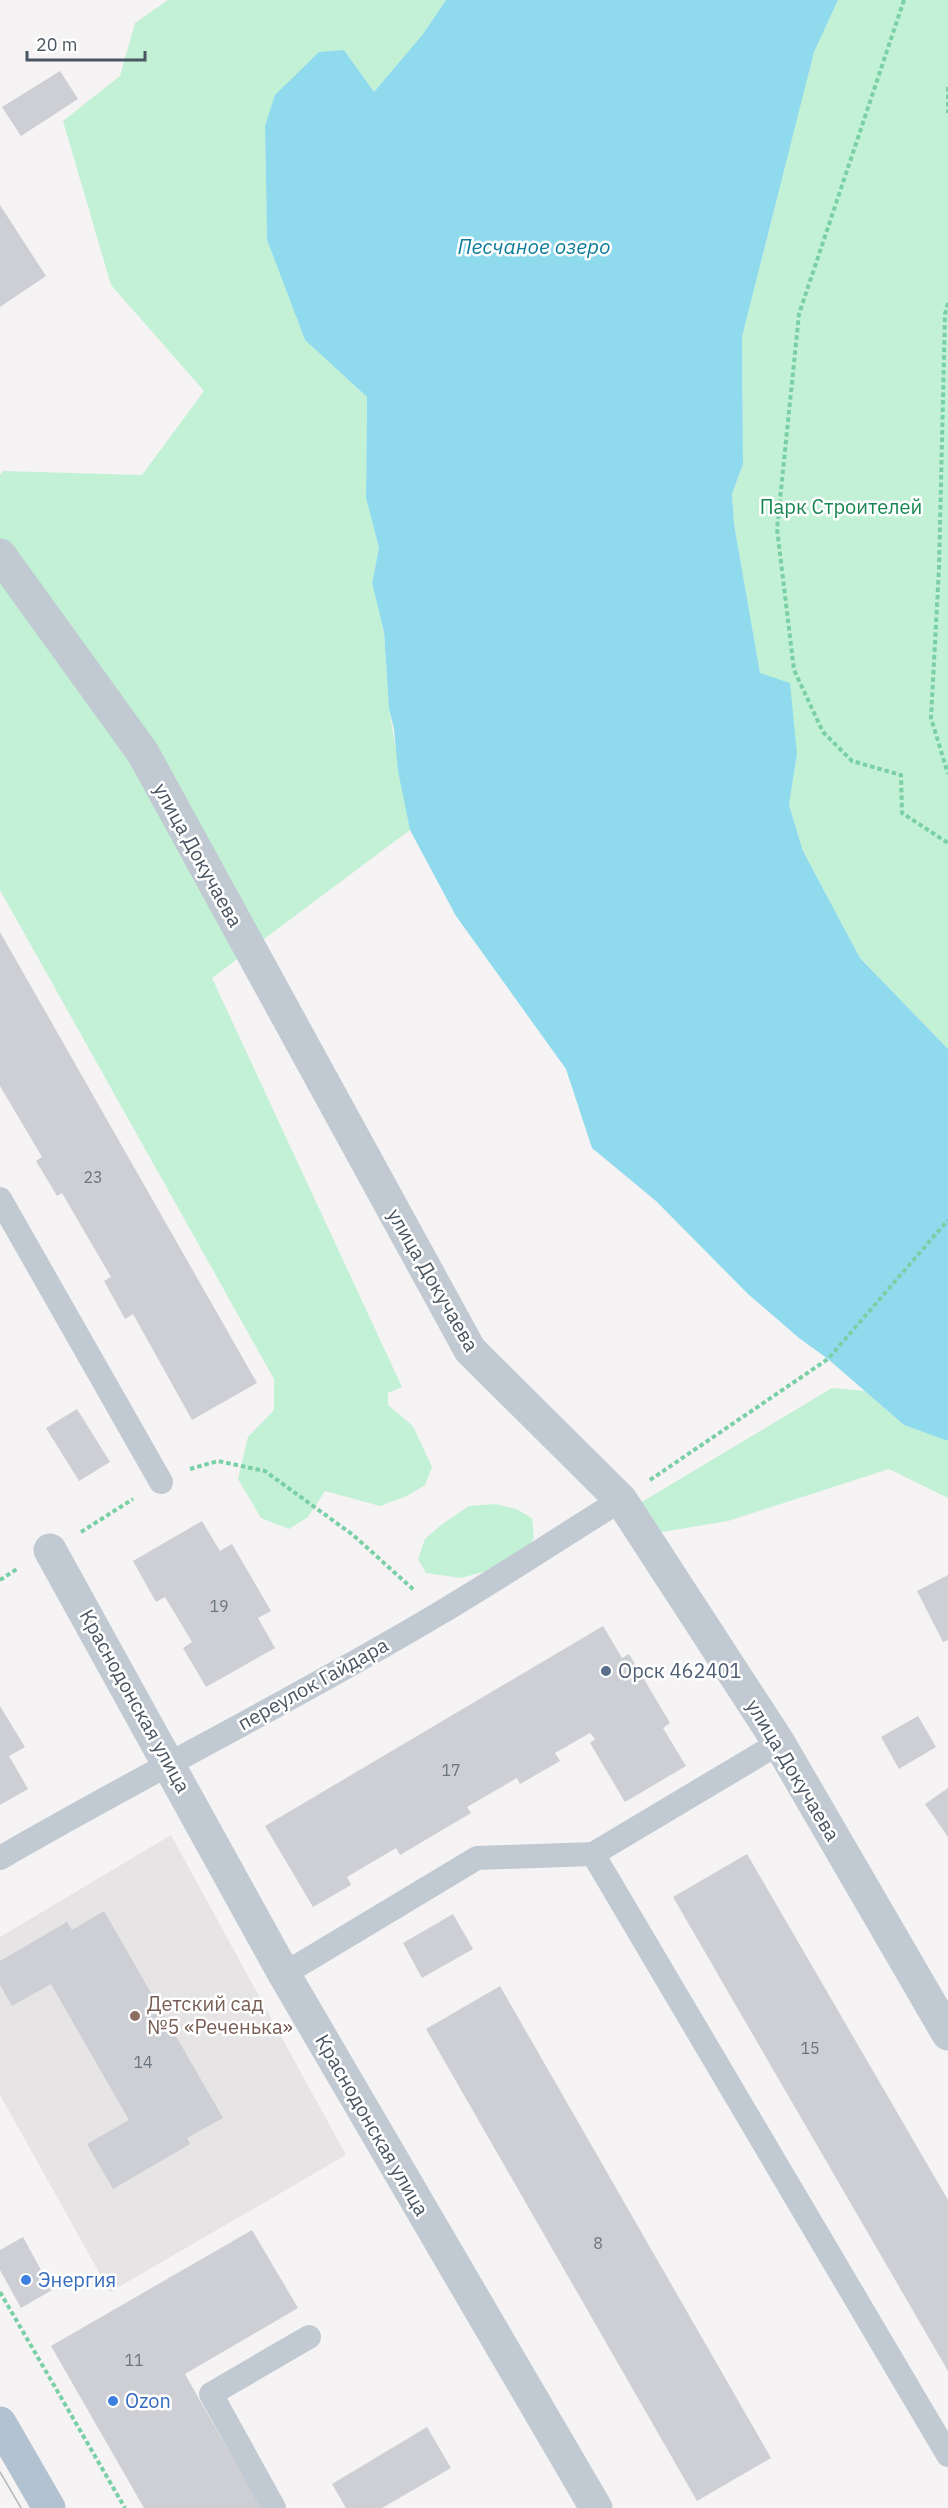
<svg xmlns="http://www.w3.org/2000/svg" width="948" height="2508" font-family="'IBM Plex Sans',sans-serif">
  <rect width="100%" height="100%" fill="#f5f3f3"/>
  <path fill="#e6e4e5" d="M 171,1835 L 346,2155 L 110,2292 L 0,2095 L 0,1937 Z"/>
  <path fill="#c3f1d5" d="M 168,0 L 446,0 L 423,34 L 374,93 L 344,50 L 265,126 L 267,240 L 305,340 L 367,397 L 366,498 L 379,548 L 372,583 L 384,632 L 389,709 L 410,830 L 212,978 L 402,1387 L 388,1393 L 388,1405 L 413,1426 L 432,1467 L 425,1485 L 407,1496 L 380,1506 L 325,1491 L 308,1517 L 289,1529 L 261,1518 L 238,1479 L 248,1437 L 274,1410 L 274,1379 L 0,890 L 0,475 L 3,471 L 142,475 L 204,391 L 111,285 L 63,121 L 120,76 L 135,23 Z
    M 838,0 L 948,0 L 948,1049 L 860,958 L 803,851 L 789,805 L 797,754 L 760,674 L 734,524 L 732,494 L 743,464 L 742,337 L 814,51 Z
    M 832,1388 L 865,1391 L 904,1425 L 948,1441 L 948,1498 L 889,1469 L 728,1521 L 656,1533 L 640,1503 Z
    M 496,1504 L 516,1509 L 532,1518 L 534,1538 L 524,1554 L 487,1571 L 461,1578 L 426,1573 L 418,1559 L 425,1539 L 441,1525 L 469,1506 Z"/>
  <path fill="#90daee" d="M 446,0 L 838,0 L 814,52 L 742,337 L 743,464 L 732,494 L 734,524 L 760,673 L 790,683 L 797,754 L 789,805 L 803,851 L 860,958 L 948,1049 L 948,1441 L 904,1425 L 828,1359 L 799,1338 L 748,1294 L 656,1201 L 592,1148 L 566,1069 L 456,916 L 410,830 L 398,771 L 394,729 L 389,709 L 384,632 L 372,583 L 379,548 L 366,498 L 367,397 L 305,340 L 267,240 L 265,126 L 275,95 L 319,52 L 344,50 L 374,92 L 423,34 Z"/>
  <path fill="#cdcfd5" d="M 60,71 L 78,99 L 21,136 L 2,107 Z
    M 0,205 L 46,276 L 0,307 Z
    M 0,932 L 257,1383 L 192,1420 L 133,1314 L 125,1319 L 104,1281 L 111,1277 L 62,1193 L 57,1196 L 36,1161 L 42,1157 L 0,1086 Z
    M 77,1409 L 110,1462 L 79,1481 L 46,1428 Z
    M 202,1521 L 220,1551 L 232,1544 L 271,1611 L 258,1618 L 275,1648 L 206,1687 L 183,1648 L 192,1642 L 165,1597 L 156,1602 L 133,1561 Z
    M 948,1575 L 948,1640 L 943,1642 L 917,1591 Z
    M 603,1626 L 622,1658 L 629,1654 L 670,1723 L 663,1728 L 686,1766 L 625,1802 L 590,1743 L 595,1739 L 590,1733 L 555,1753 L 560,1761 L 520,1784 L 517,1778 L 467,1807 L 471,1813 L 400,1855 L 396,1848 L 347,1877 L 351,1885 L 313,1907 L 265,1826 Z
    M 0,1706 L 25,1747 L 9,1756 L 28,1789 L 0,1805 Z
    M 918,1716 L 936,1747 L 899,1769 L 881,1737 Z
    M 948,1788 L 948,1837 L 925,1804 Z
    M 747,1854 L 948,2200 L 948,2371 L 673,1897 Z
    M 104,1911 L 223,2118 L 187,2138 L 190,2144 L 113,2189 L 87,2144 L 129,2120 L 51,1984 L 12,2006 L 0,1985 L 0,1961 L 67,1922 L 72,1930 Z
    M 453,1914 L 473,1949 L 422,1978 L 403,1943 Z
    M 500,1986 L 771,2458 L 697,2501 L 426,2029 Z
    M 252,2230 L 298,2308 L 185,2374 L 261,2508 L 144,2508 L 51,2346 Z
    M 23,2237 L 52,2290 L 21,2308 L 0,2270 L 0,2250 Z
    M 427,2427 L 451,2468 L 382,2508 L 346,2508 L 332,2484 Z"/>
  <g fill="none" stroke-linecap="round" stroke-linejoin="round">
    <path stroke="#7ad0a6" stroke-width="4" stroke-dasharray="4.5 3" stroke-linecap="butt" d="M 904,0 L 799,314 L 777,529 L 794,670 L 823,732 L 852,761 L 901,775 L 902,813 L 948,843
      M 948,87 L 948,113
      M 948,303 L 945,314 L 939,568 L 931,718 L 948,774
      M 190,1469 L 218,1461 L 265,1471 L 353,1535 L 414,1590
      M 650,1480 L 828,1359 L 948,1220
      M 81,1532 L 133,1499
      M 0,1580 L 17,1569
      M 0,2292 L 125,2508"/>
    <path stroke="#c1cad2" stroke-width="24" d="M 0,1199 L 161,1482
      M 593,1854 L 779,1743
      M 0,1858 C 145,1774 296,1699 440,1613 C 501,1577 561,1537 621,1500
      M 284,1974 L 477,1858 L 593,1854 L 948,2455
      M 274,2508 L 211,2394 L 309,2337"/>
    <path stroke="#c1cad2" stroke-width="33" d="M 0,555 L 143,753 L 470,1350 L 621,1500 L 779,1743 L 948,2034
      M 50,1550 L 284,1974 L 596,2508"/>
    <path stroke="#b3c2d1" stroke-width="33" d="M 0,2423 L 49,2508"/>
    <path stroke="#b5b8bd" stroke-width="1.5" d="M 0,2472 L 21,2508"/>
  </g>
  <circle fill="#5c6f8a" stroke="#fff" stroke-width="2" cx="606" cy="1671" r="6"/>
  <circle fill="#8d6e63" stroke="#fff" stroke-width="2" cx="135" cy="2016" r="6"/>
  <g fill="#3f7fe0" stroke="#fff" stroke-width="2">
    <circle cx="26" cy="2280" r="6"/>
    <circle cx="113" cy="2401" r="6"/>
  </g>
  <g text-anchor="middle" stroke-width="5" stroke-linejoin="round" paint-order="stroke">
    <g font-size="16" fill="#6b747e">
      <text x="93" y="1183">23</text>
      <text x="219" y="1612">19</text>
      <text x="451" y="1776">17</text>
      <text x="810" y="2054">15</text>
      <text x="143" y="2068">14</text>
      <text x="598" y="2249">8</text>
      <text x="134" y="2366">11</text>
    </g>
    <g font-size="20" fill="#17864f" stroke="#fff">
      <text x="841" y="514">Парк Строителей</text>
    </g>
    <g font-size="20" fill="#4a5661" stroke="#fff">
      <text transform="translate(198 855) rotate(61)" y="7">улица Докучаева</text>
      <text transform="translate(433 1280) rotate(60)" y="7">улица Докучаева</text>
      <text transform="translate(313 1684) rotate(-29)" y="7">переулок Гайдара</text>
      <text transform="translate(135 1701) rotate(61)" y="7">Краснодонская улица</text>
      <text transform="translate(793 1770) rotate(59)" y="7">улица Докучаева</text>
      <text transform="translate(372 2125) rotate(60)" y="7">Краснодонская улица</text>
    </g>
    <g font-size="20" fill="#4e5e75" stroke="#fff" text-anchor="start">
      <text x="618" y="1678">Орск 462401</text>
    </g>
    <g font-size="20" fill="#785e54" stroke="#fff" text-anchor="start">
      <text x="147" y="2011">Детский сад<tspan x="147" dy="23">№5 «Реченька»</tspan></text>
    </g>
    <g font-size="20" fill="#366cbe" stroke="#fff" text-anchor="start">
      <text x="38" y="2287">Энергия</text>
      <text x="125" y="2408">Ozon</text>
    </g>
    <g font-size="21" font-style="italic" fill="#0c7c9b" stroke="#fff">
      <text x="534" y="254">Песчаное озеро</text>
    </g>
  </g>
  <path d="M27 51v9h118v-9" fill="none" stroke="#4a5661" stroke-width="3"/>
  <text x="36" y="51" font-size="18" fill="#4a5661" stroke="#ffffff" stroke-width="4.5" paint-order="stroke">20 m</text>
</svg>
